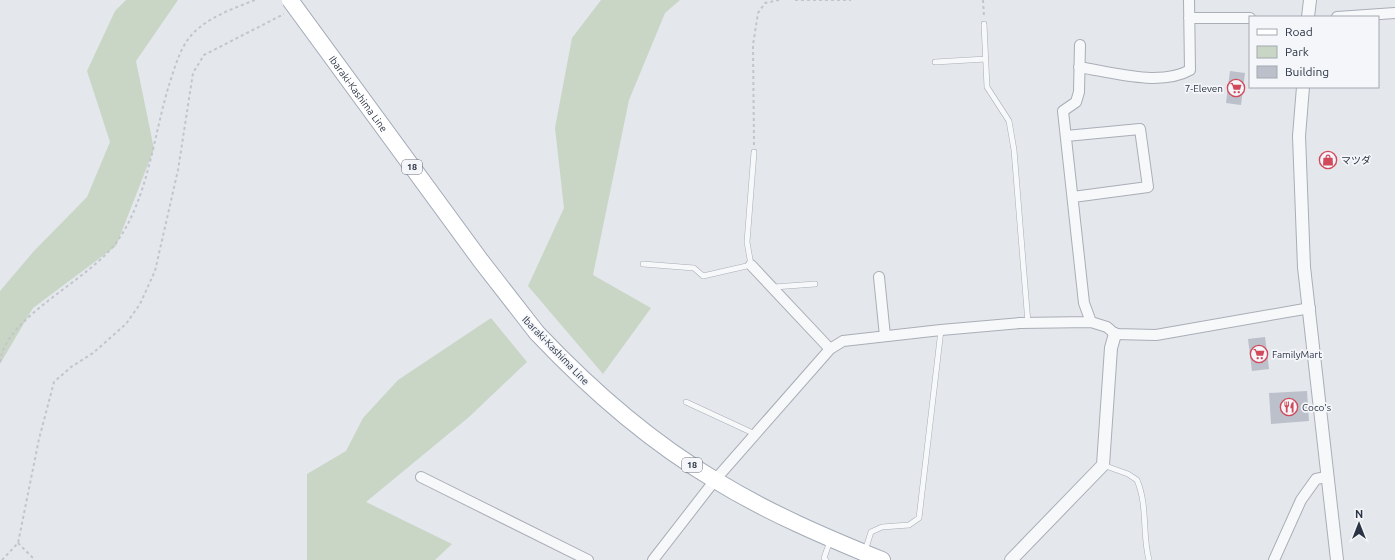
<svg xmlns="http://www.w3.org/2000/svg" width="1395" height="560" font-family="Ubuntu,'Noto Sans JP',sans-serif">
  <rect width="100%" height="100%" fill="#e4e7ec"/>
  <path fill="#c9d6c5" d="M 126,0 L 178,0 L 136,61 L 154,149 L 116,246 L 33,308 L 0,364 L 0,291 L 34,251 L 87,197 L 110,142 L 87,71 L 115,11 Z
    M 601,0 L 680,0 L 665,13 L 629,100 L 593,275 L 651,308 L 603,374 L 528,286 L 564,208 L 555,128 L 572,38 Z
    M 491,318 L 527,362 L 469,417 L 366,502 L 452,544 L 435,560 L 307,560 L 307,474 L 346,451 L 363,418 L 398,380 Z"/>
  <path fill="#bbc0ca" d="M 1230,71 L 1245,73 L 1241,105 L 1226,103 Z
    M 1265,337 L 1269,369 L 1252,371 L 1248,339 Z
    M 1307,391 L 1309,421 L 1271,424 L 1269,393 Z"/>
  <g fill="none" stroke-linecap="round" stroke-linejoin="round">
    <defs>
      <path id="service" d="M 984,24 L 987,87 L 1009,121 L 1014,150 L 1028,323
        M 935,62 L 986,59
        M 643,264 L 694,268 L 703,276 L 751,265 L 747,242 L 754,152
        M 774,287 L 815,284
        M 686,402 L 755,434
        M 1103,465 L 1128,474 L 1137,480 C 1148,506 1142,534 1149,560
        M 865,551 L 871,532 L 882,527 L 909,525 L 919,518 L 941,330
        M 826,560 L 824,558 L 830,541"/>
      <path id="minor" d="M 1337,17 L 1395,13
        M 1189,18 L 1250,18
        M 1080,45 L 1079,92 L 1076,102 L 1063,111 L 1084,303 L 1091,322
        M 1079,67 C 1111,72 1160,87 1190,70 L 1189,0
        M 1066,136 L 1140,129 L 1148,187 L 1073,197
        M 751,265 L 830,349
        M 879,277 L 885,336
        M 421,477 L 588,560
        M 653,560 L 715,480 L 830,349 L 843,341 L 941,330 L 1020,323 L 1091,322 L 1107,327 L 1115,334 L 1156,335 L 1310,308
        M 1274,560 L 1301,500 L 1316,479 L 1326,477"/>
      <path id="tertiary" d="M 1308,17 L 1310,0
        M 1303,87 L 1299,136 L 1304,267 L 1337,560
        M 1011,560 L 1103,465 L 1111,348 L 1115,334"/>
      <path id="primary" d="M 537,333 C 590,389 649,441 715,480 C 767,512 825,537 882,560"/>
    </defs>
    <use href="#service" stroke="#a9aeb7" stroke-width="6"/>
    <use href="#minor" stroke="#a9aeb7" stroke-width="12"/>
    <use href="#tertiary" stroke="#a9aeb7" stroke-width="14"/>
    <use href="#primary" stroke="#a3abb8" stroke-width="18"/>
    <path stroke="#c2c5cb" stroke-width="2" stroke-dasharray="3 3" stroke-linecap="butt" d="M 795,0 L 851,0
      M 983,0 L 984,17
      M 754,145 L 753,45 L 758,13 L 765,3 L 779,0
      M 0,362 C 5,316 91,280 118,240 C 148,198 154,134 169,85 C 174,70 179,51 189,38 C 205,18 232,9 255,0
      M 18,543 L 35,560
      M 2,560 L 18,543 L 39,439 L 54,382 L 71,367 L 93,353 L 126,324 L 140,304 L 155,271 L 178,170 L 193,73 L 204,55 L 284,14"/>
    <use href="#service" stroke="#f7f8fa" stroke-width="5"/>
    <use href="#minor" stroke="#f7f8fa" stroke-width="10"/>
    <use href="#tertiary" stroke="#f7f8fa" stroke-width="12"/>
    <use href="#primary" stroke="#fff" stroke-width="16"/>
    <defs>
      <g id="primary-bridge">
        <path id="s1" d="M 290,0 L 481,261 L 537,333"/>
      </g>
    </defs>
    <use href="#primary-bridge" stroke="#a3abb8" stroke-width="18" stroke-linecap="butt"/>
    <use href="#primary-bridge" stroke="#fff" stroke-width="16"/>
  </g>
  <defs>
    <symbol id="supermarket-ring" viewBox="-11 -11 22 22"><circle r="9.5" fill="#f4f6f9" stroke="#d1495b" stroke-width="1.5"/><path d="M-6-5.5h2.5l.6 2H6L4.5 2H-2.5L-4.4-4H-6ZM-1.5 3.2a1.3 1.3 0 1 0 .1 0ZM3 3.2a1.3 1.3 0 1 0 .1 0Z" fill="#d1495b"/></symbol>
    <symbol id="shop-ring" viewBox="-11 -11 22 22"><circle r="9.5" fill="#f4f6f9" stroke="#d1495b" stroke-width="1.5"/><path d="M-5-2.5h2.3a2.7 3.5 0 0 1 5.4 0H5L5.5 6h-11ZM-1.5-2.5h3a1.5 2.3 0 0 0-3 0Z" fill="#d1495b"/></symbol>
    <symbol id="restaurant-ring" viewBox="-11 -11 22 22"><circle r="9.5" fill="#f4f6f9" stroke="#d1495b" stroke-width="1.5"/><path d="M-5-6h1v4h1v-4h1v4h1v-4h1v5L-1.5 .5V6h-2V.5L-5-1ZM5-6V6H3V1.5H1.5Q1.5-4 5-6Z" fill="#d1495b"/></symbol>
  </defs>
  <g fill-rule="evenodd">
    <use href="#supermarket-ring" x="1226" y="78" width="20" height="20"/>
    <use href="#shop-ring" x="1318" y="150" width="20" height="20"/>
    <use href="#supermarket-ring" x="1249" y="344" width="20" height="20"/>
    <use href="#restaurant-ring" x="1279" y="397" width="20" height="20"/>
  </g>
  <g text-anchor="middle" stroke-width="3.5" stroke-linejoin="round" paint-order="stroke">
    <g fill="#f4f6f9" stroke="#676e7b" stroke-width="1">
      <rect x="402" y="160" width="20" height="14" rx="3"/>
      <rect x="682" y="458" width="20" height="14" rx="3"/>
    </g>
    <g font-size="9" font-weight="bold" fill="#2b3445">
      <text x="412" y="170">18</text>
      <text x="692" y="468">18</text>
    </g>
    <g font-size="10" fill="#2b3445" stroke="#f4f6f9" text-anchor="start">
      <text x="1223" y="92" text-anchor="end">7-Eleven</text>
      <text x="1341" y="164">マツダ</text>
      <text x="1272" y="358">FamilyMart</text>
      <text x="1302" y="411">Coco's</text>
    </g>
    <g font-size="10" fill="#2b3445" stroke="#f4f6f9">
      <text dy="4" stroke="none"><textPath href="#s1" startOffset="116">Ibaraki-Kashima Line</textPath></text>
      <text transform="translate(556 350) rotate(46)" y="4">Ibaraki-Kashima Line</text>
    </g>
  </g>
  <rect x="1249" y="16" width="130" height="72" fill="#f4f6f9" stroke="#a4a8b1"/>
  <rect x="1257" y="29" width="20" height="6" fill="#ffffff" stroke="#a4a8b1"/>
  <text x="1285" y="36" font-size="12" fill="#2b3445">Road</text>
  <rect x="1257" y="46" width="20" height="12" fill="#c9d6c5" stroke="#a4a8b1"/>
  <text x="1285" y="56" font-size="12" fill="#2b3445">Park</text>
  <rect x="1257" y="66" width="20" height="12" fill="#bbc0ca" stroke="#a4a8b1"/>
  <text x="1285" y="76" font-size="12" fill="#2b3445">Building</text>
  <g transform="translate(1359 524)" stroke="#f4f6f9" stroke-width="3" paint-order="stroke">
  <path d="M0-3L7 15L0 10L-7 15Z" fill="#2b3445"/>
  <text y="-6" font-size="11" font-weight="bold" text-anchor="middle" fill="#2b3445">N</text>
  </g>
</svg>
